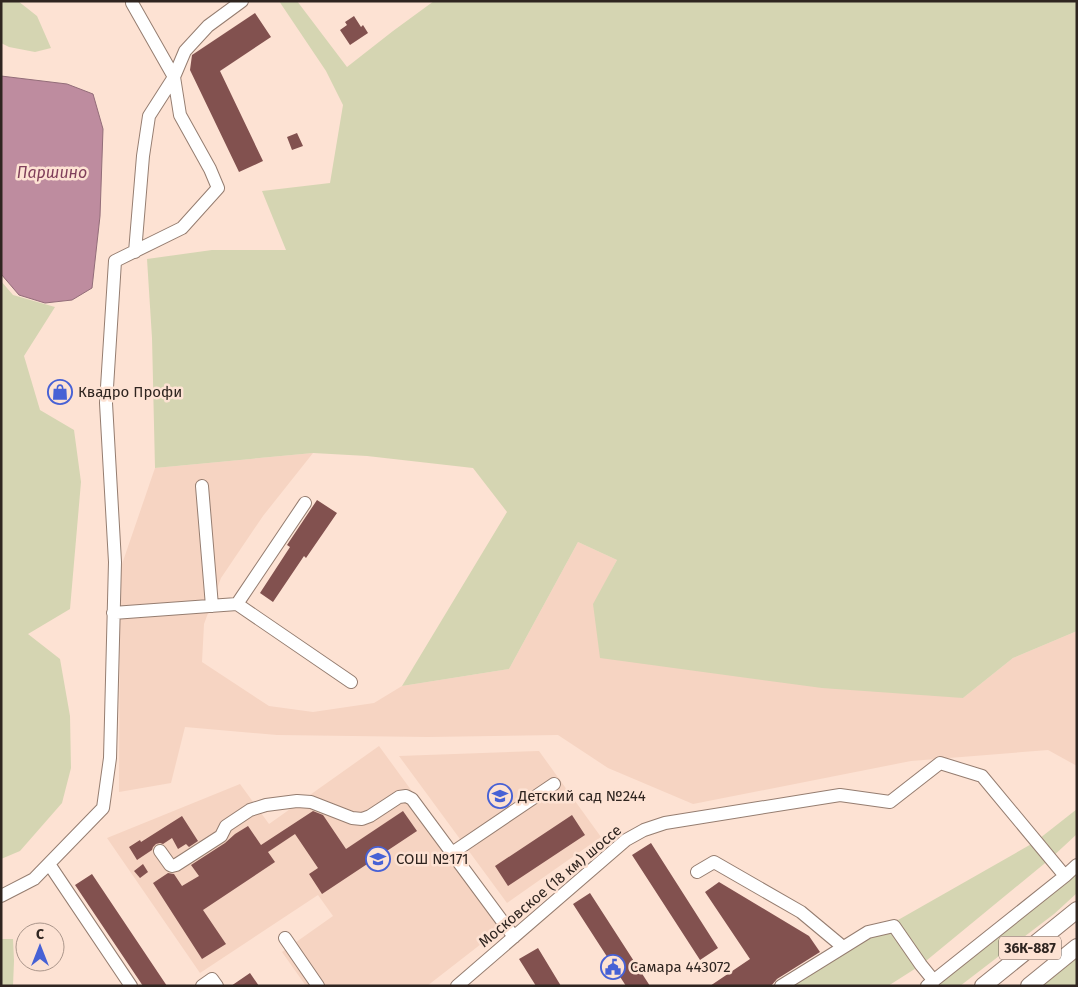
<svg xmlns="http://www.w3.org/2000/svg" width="1078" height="987" font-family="'Fira Sans',sans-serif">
  <rect width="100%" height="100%" fill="#fde2d3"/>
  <path fill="#f6d4c2" d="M 313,453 L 263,516 L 221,578 L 204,624 L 202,662 L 269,706 L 313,712 L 374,703 L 402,686 L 509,669 L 578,542 L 617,560 L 594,604 L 963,698 L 1013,658 L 1077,631 L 1077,766 L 1048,750 L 911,761 L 693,804 L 608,768 L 558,735 L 428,737 L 277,735 L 185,727 L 171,783 L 119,792 L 120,570 L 155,468 Z
    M 379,746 L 508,923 L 427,986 L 306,986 L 282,952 L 333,916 L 318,895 L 200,973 L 107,838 L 240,784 L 269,824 Z
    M 539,751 L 601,837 L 507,903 L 399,756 Z"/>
  <path fill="#d5d5b2" d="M 1,1 L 18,1 L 37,16 L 51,48 L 35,52 L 9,47 L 1,43 Z
    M 279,1 L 297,1 L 347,67 L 393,31 L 434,1 L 1077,1 L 1077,631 L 1013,658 L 963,698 L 822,688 L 600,658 L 593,604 L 617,560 L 578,542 L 509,669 L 402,686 L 507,512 L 473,468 L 367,456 L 313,453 L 155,468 L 152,338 L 147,259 L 212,250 L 286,250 L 262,191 L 330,183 L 343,105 L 326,71 Z
    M 1,281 L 13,295 L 55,307 L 24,356 L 40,410 L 74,430 L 81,482 L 70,609 L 28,634 L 60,659 L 70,716 L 71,768 L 62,803 L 20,851 L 1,859 Z
    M 1077,809 L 1077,834 L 1050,859 L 921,965 L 888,986 L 782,986 L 1035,842 Z
    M 1077,869 L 1077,893 L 1054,914 L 960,986 L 933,986 Z
    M 1,939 L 13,939 L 14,961 L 13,986 L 1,986 Z
    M 1077,946 L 1077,986 L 1029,986 Z"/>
  <path fill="#be8c9f" stroke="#936d79" d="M 1,76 L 67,84 L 93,94 L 103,129 L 100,216 L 92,288 L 72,300 L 45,303 L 19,295 L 1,274 Z"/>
  <path fill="#82514f" d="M 255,13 L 271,37 L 220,71 L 263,161 L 239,172 L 190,70 L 192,55 Z
    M 354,16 L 361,27 L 363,25 L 368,33 L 350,45 L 340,30 L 347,25 L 345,22 Z
    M 297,133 L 303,146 L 292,150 L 287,137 Z
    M 317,500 L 337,513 L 306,558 L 304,556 L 273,602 L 260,593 L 290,547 L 287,545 Z
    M 313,811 L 323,815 L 346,849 L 403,811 L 417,831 L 322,894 L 309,874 L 318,868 L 295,834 L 268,852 L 275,862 L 203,910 L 226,944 L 202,959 L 153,883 L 168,873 L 174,874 L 182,886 L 199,876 L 191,865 L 225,843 L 235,834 L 248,826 L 261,845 Z
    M 572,815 L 585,835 L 508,886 L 495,866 Z
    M 182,816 L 198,841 L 189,847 L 186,844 L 178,849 L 172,838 L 163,844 L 160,843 L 156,844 L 153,847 L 152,850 L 137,860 L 129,847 L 140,840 L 141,842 Z
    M 651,843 L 718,948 L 700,960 L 632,855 Z
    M 143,864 L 148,872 L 140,878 L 134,871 Z
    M 92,874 L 167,986 L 143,986 L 75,885 Z
    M 719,882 L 809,936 L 820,952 L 777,979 L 771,986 L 710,986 L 750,959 L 705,892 Z
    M 590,893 L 650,986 L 626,986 L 573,904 Z
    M 538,948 L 561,986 L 536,986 L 519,959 Z
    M 250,973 L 259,986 L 231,986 Z"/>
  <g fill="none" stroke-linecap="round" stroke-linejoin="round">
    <defs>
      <path id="minor" d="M 135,252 L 143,156 L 149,116 L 174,77 L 185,51 L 208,26 L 242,1
        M 202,486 L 212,606
        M 237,604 L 305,503
        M 113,613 L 237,604 L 351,682
        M 160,851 L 170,865 L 172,866 L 176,865 L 221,836 L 226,826 L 250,810 L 266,805 L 297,801 L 311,802 L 352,818 L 362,819 L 370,816 L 399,797 L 406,796 L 412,799 L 514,937
        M 452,853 L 554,784
        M 49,864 L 131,986
        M 697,872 L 714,862 L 801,912 L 843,947
        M 1,896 L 34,879 L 103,808 L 110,758 L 115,562 L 106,403 L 115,261 L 182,228 L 218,188 L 210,169 L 180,115 L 174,77 L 132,3 L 132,1
        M 285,938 L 318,986
        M 202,986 L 212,979 L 217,986
        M 457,986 L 626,840 L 644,830 L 665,823 L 840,795 L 890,802 L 940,763 L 982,776 L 1065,876
        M 781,986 L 868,932 L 894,926 L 921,965 L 934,981
        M 927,986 L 1065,876 L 1077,865"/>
      <path id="major" d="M 983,986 L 1077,910
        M 1029,986 L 1077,947"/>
    </defs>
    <use href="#minor" stroke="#957d70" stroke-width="14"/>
    <use href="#major" stroke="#957d70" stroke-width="18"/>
    <use href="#minor" stroke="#fff" stroke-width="12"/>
    <use href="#major" stroke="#fff" stroke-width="16"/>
  </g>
  <defs>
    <symbol id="shop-ring" viewBox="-11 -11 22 22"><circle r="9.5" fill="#fde2d3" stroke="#4761d5" stroke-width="1.5"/><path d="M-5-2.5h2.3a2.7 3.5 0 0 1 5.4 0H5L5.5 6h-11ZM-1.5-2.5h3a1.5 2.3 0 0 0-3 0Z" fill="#4761d5"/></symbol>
    <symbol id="school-ring" viewBox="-11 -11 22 22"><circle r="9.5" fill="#fde2d3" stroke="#4761d5" stroke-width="1.5"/><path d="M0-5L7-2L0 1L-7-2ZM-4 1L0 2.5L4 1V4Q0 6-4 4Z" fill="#4761d5"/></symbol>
    <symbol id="civic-ring" viewBox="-11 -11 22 22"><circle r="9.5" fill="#fde2d3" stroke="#4761d5" stroke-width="1.5"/><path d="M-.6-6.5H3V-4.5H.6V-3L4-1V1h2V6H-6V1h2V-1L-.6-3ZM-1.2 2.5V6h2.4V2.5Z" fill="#4761d5"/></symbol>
  </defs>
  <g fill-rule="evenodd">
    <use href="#shop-ring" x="46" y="378" width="28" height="28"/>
    <use href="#school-ring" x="486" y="782" width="28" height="28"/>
    <use href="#school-ring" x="364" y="845" width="28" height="28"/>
    <use href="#civic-ring" x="599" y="953" width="28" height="28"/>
  </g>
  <g text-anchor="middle" stroke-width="5" stroke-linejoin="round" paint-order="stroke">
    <rect fill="#fde2d3" stroke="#6d5e56" stroke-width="1" x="999" y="936.5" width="62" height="23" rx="4"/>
    <g font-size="14" font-weight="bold" fill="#2f2520">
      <text x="1030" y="953">36К-887</text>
    </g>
    <g font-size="15" fill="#2f2520" stroke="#fde2d3" text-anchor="start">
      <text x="78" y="397">Квадро Профи</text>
      <text x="518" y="801">Детский сад №244</text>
      <text x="396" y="864">СОШ №171</text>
      <text x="630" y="972">Самара 443072</text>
    </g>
    <g font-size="15" fill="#2f2520" stroke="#fde2d3">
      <text transform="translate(550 886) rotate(-40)" y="5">Московское (18 км) шоссе</text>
    </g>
    <g font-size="16" font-style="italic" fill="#803f5b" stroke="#fde2d3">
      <text x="52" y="178">Паршино</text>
    </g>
  </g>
  <rect width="1078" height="987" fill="none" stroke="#2f2520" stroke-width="5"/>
  <g transform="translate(40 947)"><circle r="24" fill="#fde2d3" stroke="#ab968b"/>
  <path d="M0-4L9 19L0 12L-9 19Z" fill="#4761d5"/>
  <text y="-8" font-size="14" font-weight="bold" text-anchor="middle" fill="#2f2520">С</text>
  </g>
</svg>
